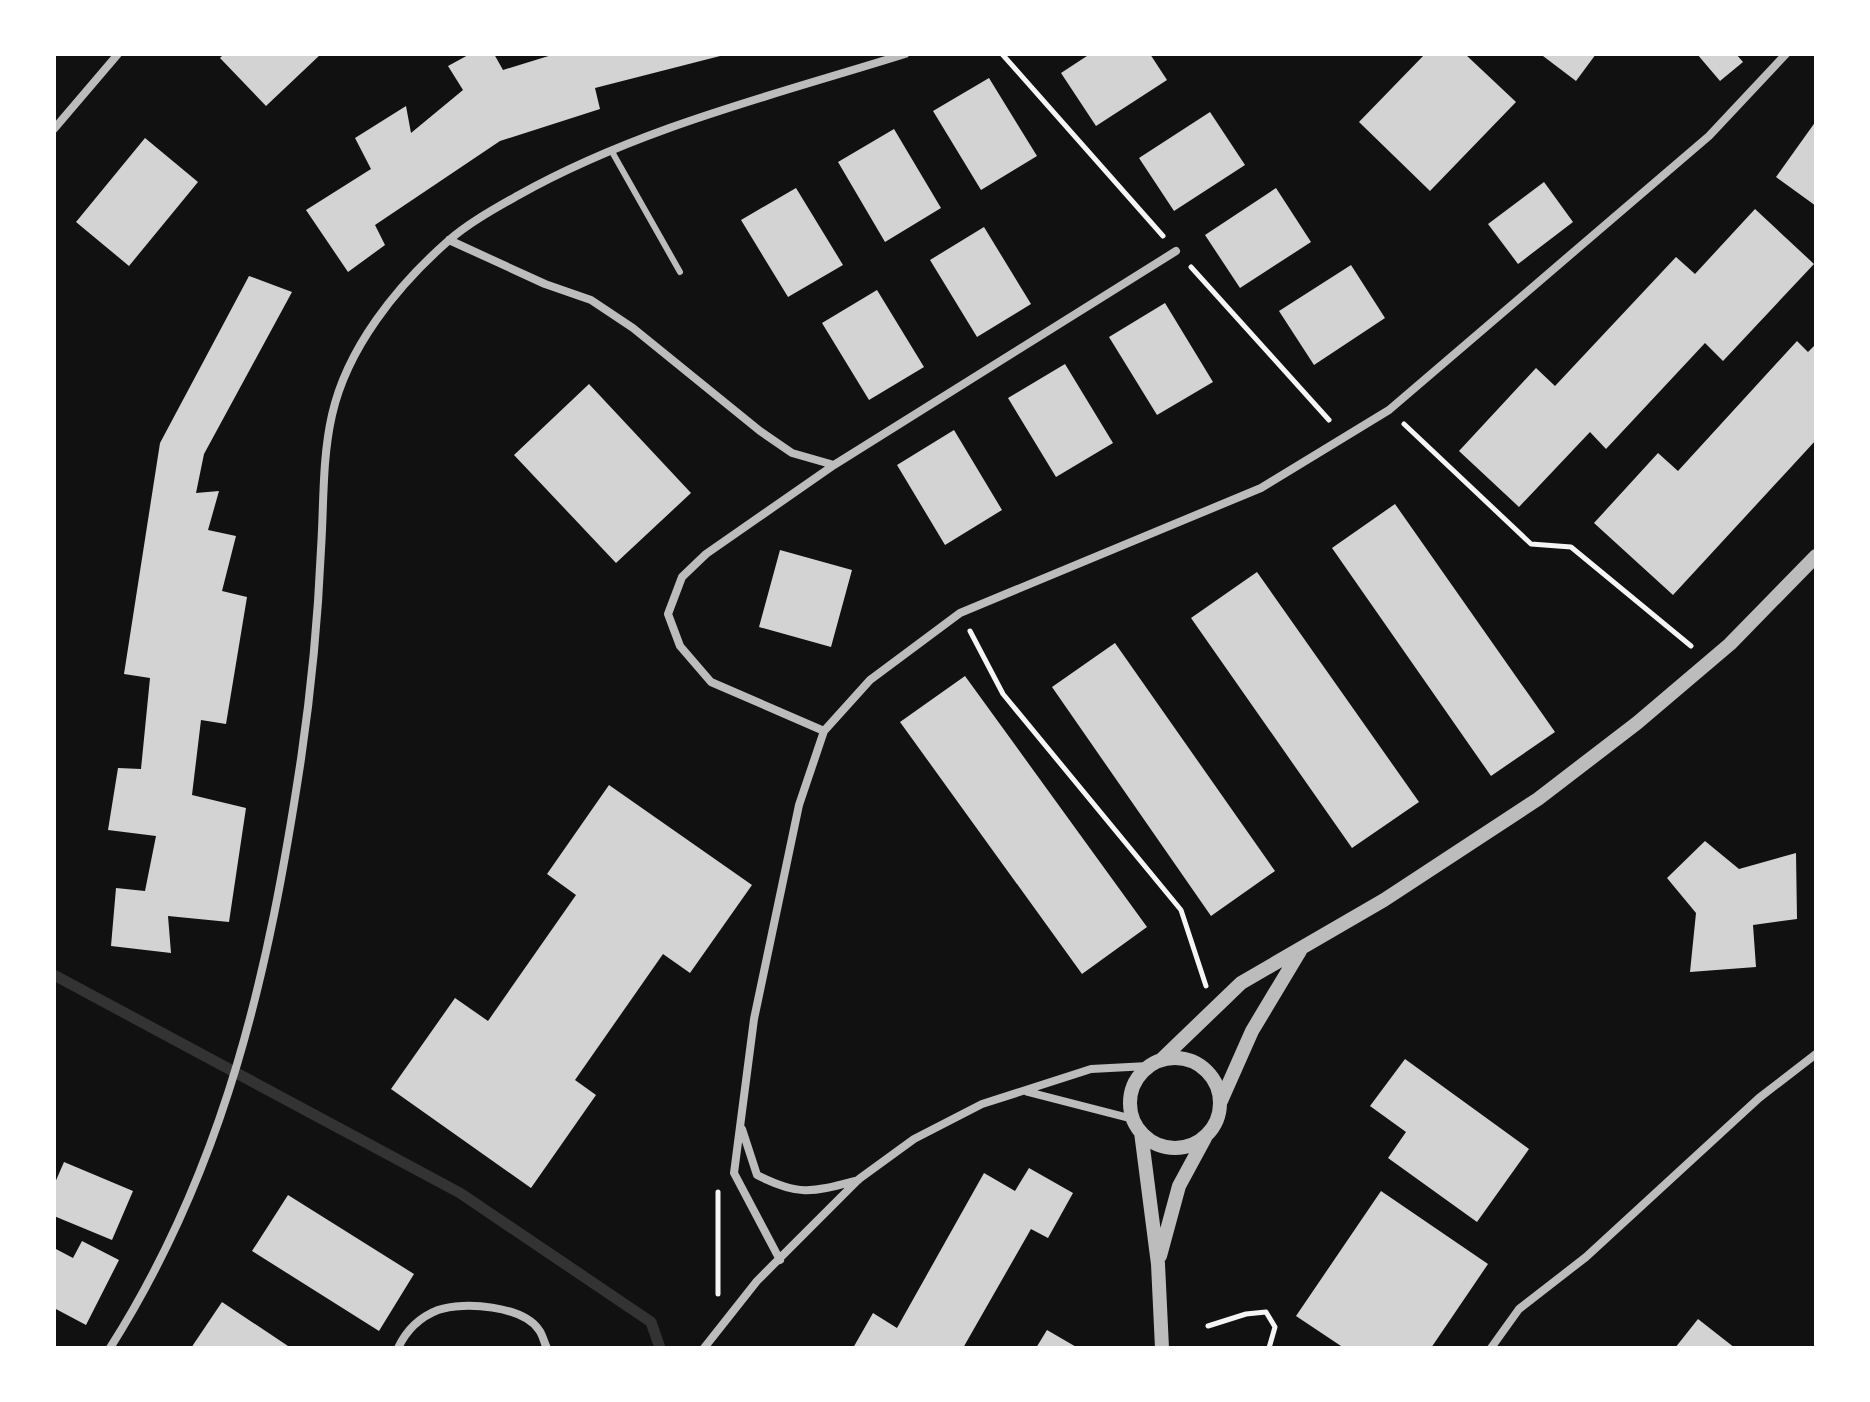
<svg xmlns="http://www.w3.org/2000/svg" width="1870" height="1402" font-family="Bitter,serif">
  <rect width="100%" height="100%" fill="#111"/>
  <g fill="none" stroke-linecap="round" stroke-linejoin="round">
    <path stroke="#333" stroke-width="11" d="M 54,975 L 460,1193 L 651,1322 L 660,1348"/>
  </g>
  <path fill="#d3d3d3" d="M 224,54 L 321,54 L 266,106 L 220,58 Z
    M 470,54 L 494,54 L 503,70 L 555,54 L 724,55 L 595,88 L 600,109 L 500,141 L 375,225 L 385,245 L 348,272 L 306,210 L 371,169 L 355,138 L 406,106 L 411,133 L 463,90 L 448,66 Z
    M 1090,54 L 1150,54 L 1167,80 L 1096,126 L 1061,73 Z
    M 1425,54 L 1465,54 L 1516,102 L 1430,191 L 1359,122 Z
    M 1545,54 L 1596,54 L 1576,81 L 1543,56 Z
    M 1697,54 L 1736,54 L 1743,62 L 1720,81 Z
    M 989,78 L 1037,156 L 981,190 L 933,111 Z
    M 1210,112 L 1245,165 L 1174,211 L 1139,158 Z
    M 1816,121 L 1816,206 L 1776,177 Z
    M 894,129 L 941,208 L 885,242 L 838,162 Z
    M 145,138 L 198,182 L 129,266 L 76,222 Z
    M 1544,182 L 1573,222 L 1518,264 L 1488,224 Z
    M 796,188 L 843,265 L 788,297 L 741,220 Z
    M 1276,188 L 1311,242 L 1240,288 L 1205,235 Z
    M 1755,209 L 1814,264 L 1723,361 L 1705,343 L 1606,449 L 1590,432 L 1519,507 L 1459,451 L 1536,368 L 1555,386 L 1676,257 L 1695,274 Z
    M 984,227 L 1031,304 L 977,337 L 930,260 Z
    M 1351,265 L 1385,318 L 1314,365 L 1279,311 Z
    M 249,276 L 292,292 L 204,454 L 196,493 L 219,491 L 208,530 L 236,536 L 222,591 L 247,597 L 226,724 L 201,720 L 192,795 L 246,808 L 229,922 L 168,916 L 171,953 L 111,946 L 116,888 L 145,891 L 156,836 L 108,830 L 118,768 L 141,769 L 150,678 L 124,674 L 160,443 Z
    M 877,290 L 924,367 L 869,400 L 822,323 Z
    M 1165,303 L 1213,382 L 1157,415 L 1109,337 Z
    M 1797,341 L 1808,352 L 1816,344 L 1816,440 L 1673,595 L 1594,523 L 1658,453 L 1678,471 Z
    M 1065,364 L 1113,443 L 1056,477 L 1008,398 Z
    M 589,384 L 691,493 L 616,563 L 514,455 Z
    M 954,430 L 1002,510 L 945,545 L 897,465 Z
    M 1395,504 L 1555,732 L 1491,776 L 1332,548 Z
    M 780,550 L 852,570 L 831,647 L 759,627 Z
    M 1257,572 L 1419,802 L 1352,848 L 1191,618 Z
    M 1115,643 L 1275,871 L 1211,916 L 1052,687 Z
    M 965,676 L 1147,927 L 1082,974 L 900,722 Z
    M 609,785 L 752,885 L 690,973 L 663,954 L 575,1080 L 596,1095 L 531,1188 L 391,1089 L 455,998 L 488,1021 L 576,895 L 547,874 Z
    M 1705,841 L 1739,869 L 1796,853 L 1797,919 L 1753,925 L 1756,967 L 1690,972 L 1696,913 L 1667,878 Z
    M 1405,1059 L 1529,1149 L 1477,1222 L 1388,1158 L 1406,1132 L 1370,1106 Z
    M 64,1162 L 133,1191 L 112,1240 L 54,1216 L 54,1185 Z
    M 1029,1168 L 1073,1193 L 1048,1238 L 1031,1229 L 963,1348 L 853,1348 L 873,1313 L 897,1328 L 984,1173 L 1015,1191 Z
    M 1381,1191 L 1488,1264 L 1431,1348 L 1344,1348 L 1296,1316 Z
    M 288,1195 L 414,1274 L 379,1331 L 252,1251 Z
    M 82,1241 L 119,1260 L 86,1325 L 54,1308 L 54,1248 L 73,1258 Z
    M 222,1302 L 291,1348 L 191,1348 Z
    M 1698,1319 L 1735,1348 L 1675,1348 Z
    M 1047,1330 L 1078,1348 L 1036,1348 Z"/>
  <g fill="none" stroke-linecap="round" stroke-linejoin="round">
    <path stroke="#f5f5f5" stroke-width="5" d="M 1002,54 L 1163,236
      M 1191,267 L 1329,420
      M 1404,424 L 1531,544 L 1571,547 L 1691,646
      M 970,631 L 1003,694 L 1181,910 L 1206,986
      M 718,1294 L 718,1192
      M 1208,1326 L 1246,1314 L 1266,1312 L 1275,1327 L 1269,1348"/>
    <path stroke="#bcbcbc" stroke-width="6" d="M 611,150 L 680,272"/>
    <path stroke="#bcbcbc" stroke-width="8" d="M 54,129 L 118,54
      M 449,240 L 545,284 L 591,300 L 633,328 L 760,431 L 792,453 L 834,465 L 1176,251
      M 824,731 L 711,682 L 680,646 L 668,614 L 682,577 L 706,554 L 834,465
      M 1028,1092 L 1133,1119
      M 742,1129 L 757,1175 C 800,1197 813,1192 858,1180
      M 780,1260 L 734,1173 L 754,1019 L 799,805 L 824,731 L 870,680 L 960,613 L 1261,488 L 1389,410 L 1709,136 L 1786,54
      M 110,1348 C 226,1165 269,971 301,759 C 311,691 318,618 321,549 C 324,504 322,459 332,415 C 347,348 397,286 447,242 C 467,224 494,209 517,196 C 638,128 774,95 905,54
      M 398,1348 C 406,1331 420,1317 438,1310 C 464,1301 523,1306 539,1330 C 543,1335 544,1343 547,1348
      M 704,1348 L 757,1281 L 859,1179 L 914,1139 L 982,1104 L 1091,1069 L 1148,1066
      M 1491,1348 L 1519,1309 L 1586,1257 L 1759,1098 L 1816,1054"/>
    <path stroke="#bcbcbc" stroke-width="14" d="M1130 1103a45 45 0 1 1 90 0a45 45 0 1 1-90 0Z
      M 1161,1060 L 1241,983 L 1384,900 L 1538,799 L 1637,723 L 1730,644 L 1816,556
      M 1221,1101 L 1252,1031 L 1300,951
      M 1141,1132 L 1158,1264 L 1162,1348
      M 1160,1256 L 1179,1186 L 1205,1138"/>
  </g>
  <rect width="1870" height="1402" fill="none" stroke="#ffffff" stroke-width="112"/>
</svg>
